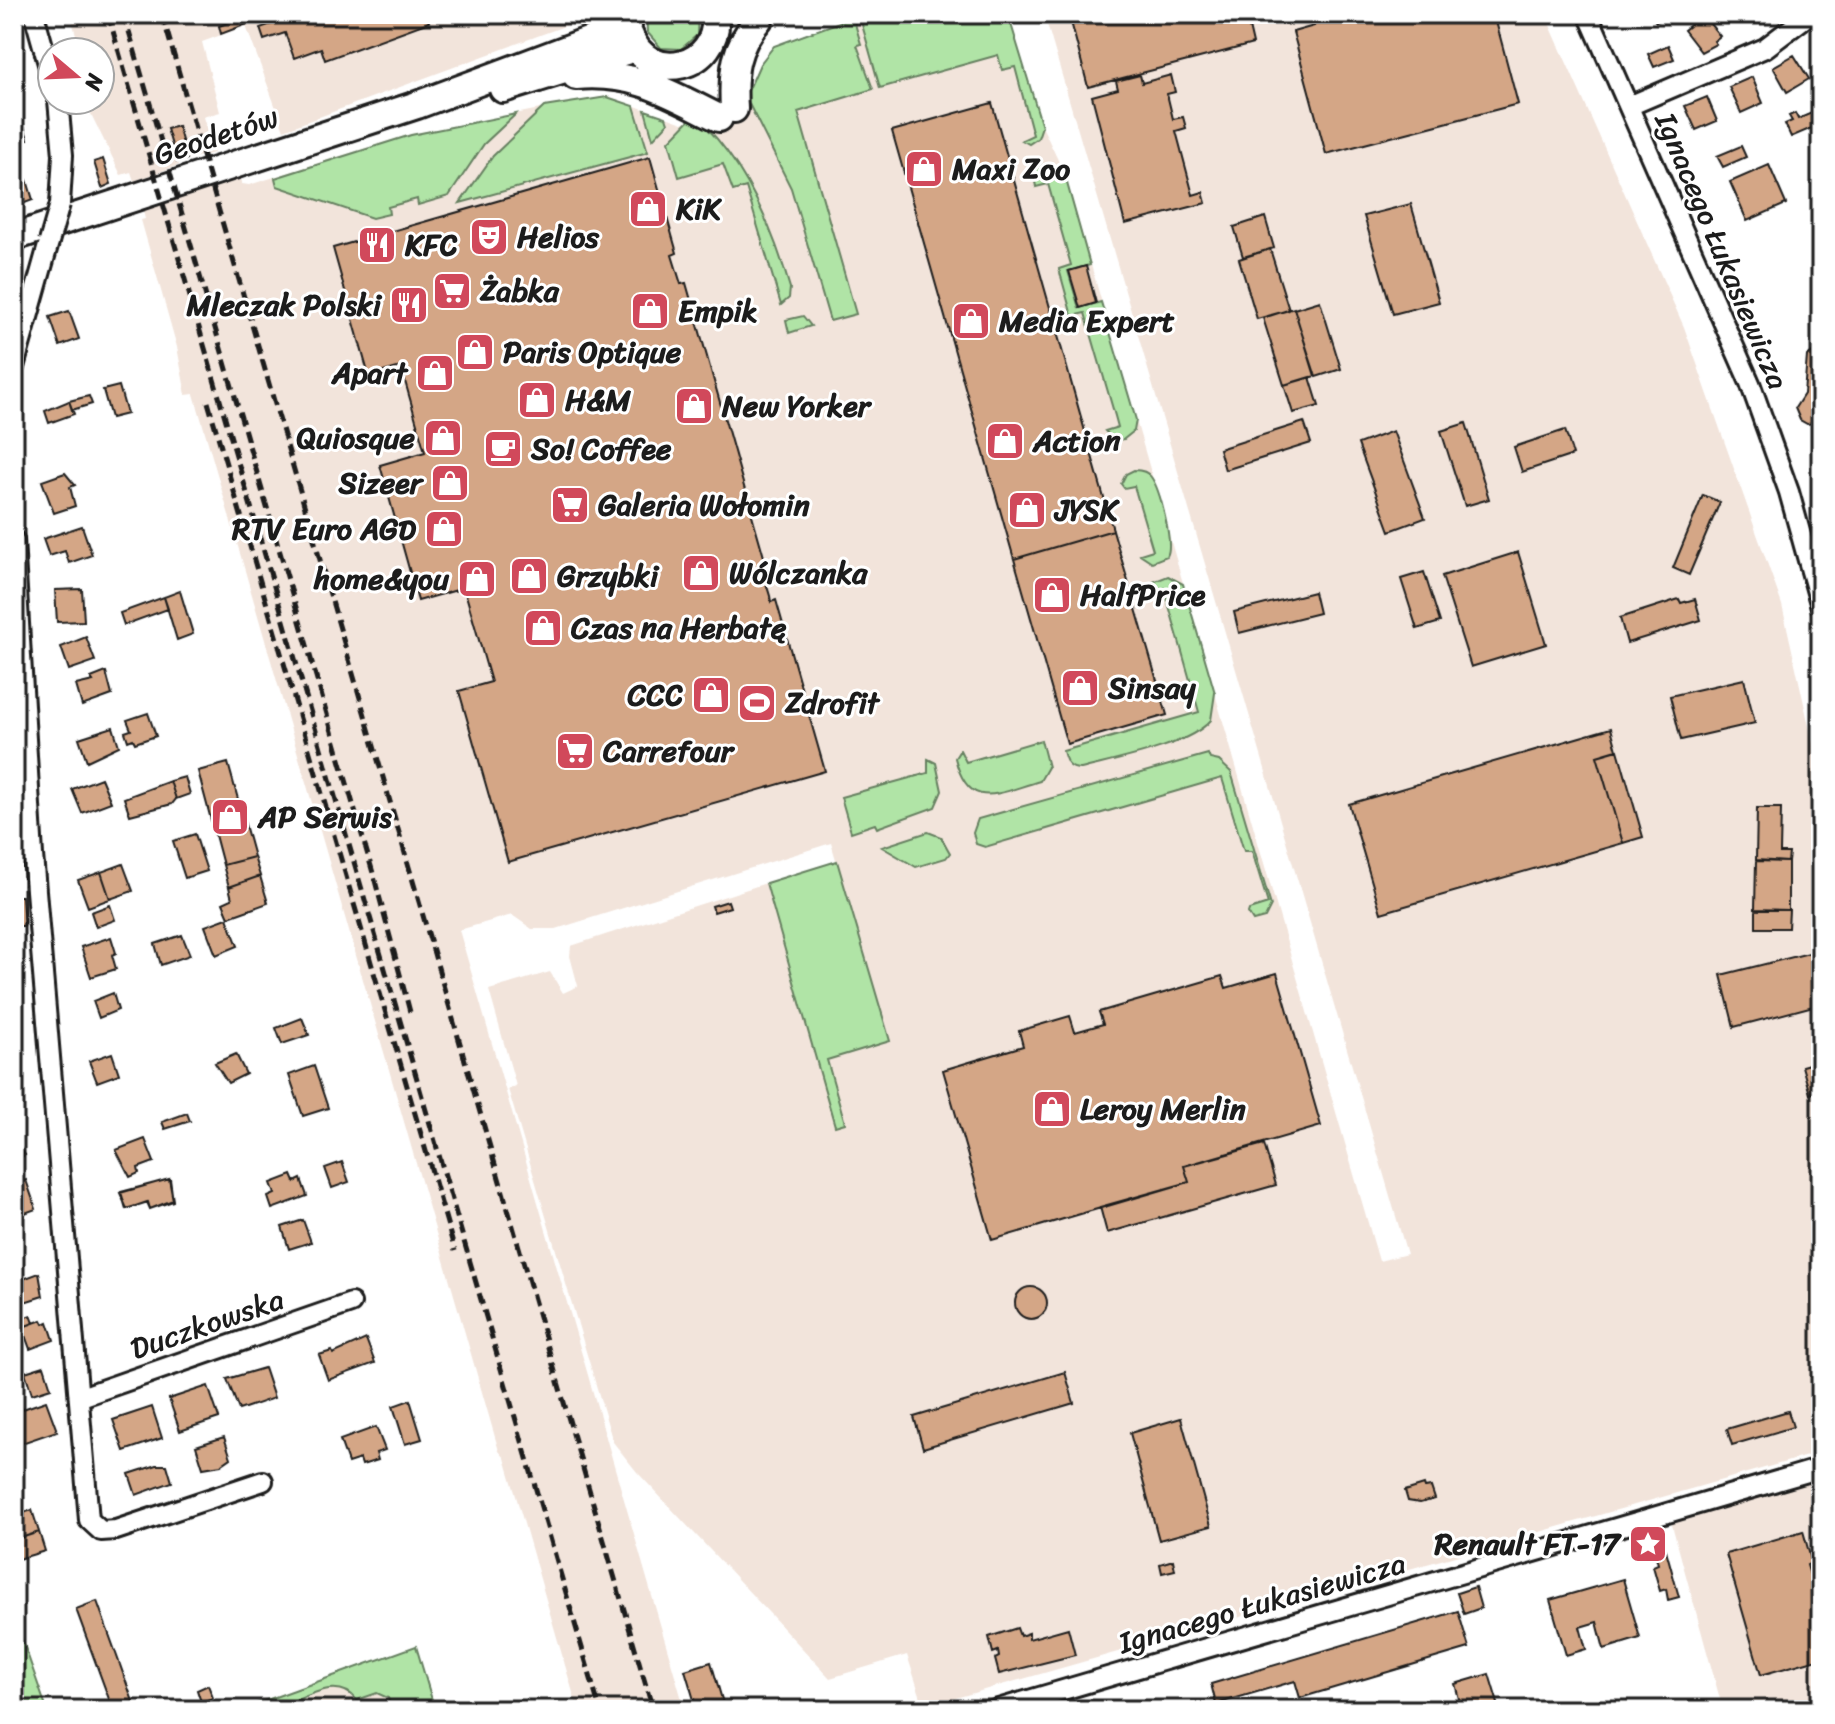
<svg xmlns="http://www.w3.org/2000/svg" width="1835" height="1724" font-family="Sriracha,sans-serif">
  <rect width="100%" height="100%" fill="#fff"/>
  <filter id="ink" filterUnits="userSpaceOnUse"><feTurbulence type="fractalNoise" baseFrequency=".0125" numOctaves="2"/><feDisplacementMap in="SourceGraphic" scale="16" xChannelSelector="R" yChannelSelector="G"/><feConvolveMatrix kernelMatrix="1 2 1 2 8 2 1 2 1" color-interpolation-filters="sRGB"/></filter>
  <g filter="url(#ink)">
    <path fill="#f2e4db" d="M 70,14 L 597,14 L 284,130 L 246,26 L 202,42 L 220,112 L 203,117 L 214,153 L 179,161 L 179,165 L 134,181 L 131,172 L 121,175 L 90,112 L 97,110 L 94,100 L 100,100 L 100,52 L 81,52 Z
      M 859,14 L 1008,14 L 1042,126 L 1065,175 L 1379,1261 L 1407,1254 L 1044,14 L 1545,14 L 1684,327 L 1782,605 L 1821,780 L 1821,1452 L 924,1707 L 907,1655 L 830,1678 L 637,1472 L 613,1442 L 508,1089 L 516,1086 L 489,990 L 550,972 L 563,993 L 578,986 L 570,956 L 571,946 L 766,883 L 835,1125 L 845,1122 L 827,1060 L 890,1040 L 831,843 L 556,929 L 532,929 L 512,915 L 459,930 L 685,1710 L 578,1710 L 505,1458 L 499,1451 L 194,394 L 186,395 L 177,347 L 141,220 L 145,219 L 142,207 L 240,175 L 242,184 L 249,185 L 411,134 L 607,96 L 683,123 L 749,89 L 759,64 L 774,46 Z
      M 1821,1468 L 1821,1710 L 1723,1710 L 1669,1514 Z
      M 416,1646 L 435,1710 L 238,1710 Z"/>
    <path fill="#b0e4a6" stroke="#668061" stroke-width="2" d="M 646,14 L 698,14 L 697,35 L 681,49 L 661,48 L 647,32 Z
      M 859,14 L 1008,14 L 1042,126 L 1038,138 L 1029,144 L 1022,140 L 1033,135 L 1015,67 L 1002,70 L 998,55 L 880,88 Z
      M 853,17 L 861,44 L 857,45 L 873,89 L 798,112 L 856,314 L 830,321 L 791,188 L 743,92 L 749,89 L 760,64 L 774,46 Z
      M 607,97 L 634,106 L 648,152 L 460,203 L 493,156 L 544,107 Z
      M 645,110 L 666,117 L 668,123 L 653,139 Z
      M 516,114 L 484,144 L 449,196 L 418,205 L 417,199 L 388,207 L 389,214 L 372,218 L 277,186 L 275,178 L 411,135 Z
      M 694,115 C 744,160 772,225 790,288 L 789,298 L 781,305 L 746,187 L 733,191 L 723,164 L 679,177 L 669,141 Z
      M 1046,164 L 1058,167 L 1065,176 L 1090,265 L 1068,271 L 1079,308 L 1101,302 L 1136,420 L 1134,431 L 1124,439 L 1114,440 L 1105,431 L 1118,427 L 1115,416 L 1085,313 L 1072,316 L 1059,269 L 1071,265 L 1048,184 L 1036,187 L 1034,176 L 1038,167 Z
      M 803,316 L 811,326 L 789,333 L 786,320 Z
      M 1134,470 C 1141,470 1147,471 1151,477 C 1160,489 1174,544 1167,556 L 1152,562 L 1140,554 L 1153,550 L 1134,486 L 1124,488 L 1121,484 L 1126,474 Z
      M 1168,576 L 1183,584 L 1215,693 L 1211,720 C 1189,746 1115,760 1081,769 C 1068,769 1066,762 1063,751 L 1199,712 L 1164,588 L 1151,591 L 1153,582 Z
      M 1041,740 L 1048,767 L 1040,781 C 997,793 969,813 955,758 L 960,750 L 966,762 Z
      M 1208,754 L 1210,759 L 1219,761 L 1231,772 L 1271,906 L 1265,918 L 1253,921 L 1248,913 L 1249,910 L 1268,904 L 1252,851 L 1244,851 L 1222,778 L 985,847 L 976,844 L 973,833 L 978,819 Z
      M 928,759 L 936,763 L 942,791 L 935,807 L 877,828 L 875,824 L 851,832 L 841,797 L 928,773 Z
      M 928,832 L 941,837 L 950,853 L 946,858 L 916,867 L 882,847 Z
      M 837,861 L 890,1041 L 827,1060 L 845,1123 L 835,1126 L 766,883 Z
      M 14,1616 L 47,1710 L 14,1710 Z
      M 416,1646 L 435,1710 L 392,1710 L 388,1698 L 377,1693 L 357,1700 C 335,1672 298,1704 271,1710 C 261,1712 249,1710 239,1710 Z"/>
    <path fill="#d4a686" stroke="#1c1c1c" stroke-width="2" d="M 252,14 L 273,14 L 221,34 L 219,26 Z
      M 300,14 L 426,14 L 429,22 L 325,60 L 321,48 L 294,58 L 285,33 L 264,40 L 260,28 Z
      M 1069,14 L 1246,14 L 1253,44 L 1088,87 Z
      M 1311,14 L 1494,14 L 1518,104 L 1326,154 L 1293,32 L 1314,26 Z
      M 1650,14 L 1674,14 L 1656,22 Z
      M 1703,15 L 1720,36 L 1714,41 L 1716,44 L 1701,52 L 1684,30 Z
      M 1668,45 L 1674,59 L 1654,67 L 1648,54 Z
      M 1794,55 L 1809,79 L 1787,92 L 1773,67 Z
      M 1140,75 L 1142,83 L 1171,75 L 1175,92 L 1167,94 L 1173,119 L 1183,117 L 1186,128 L 1176,131 L 1193,195 L 1203,192 L 1206,203 L 1125,224 L 1092,96 L 1118,89 L 1116,81 Z
      M 1752,77 L 1763,103 L 1741,113 L 1729,87 Z
      M 1707,97 L 1717,121 L 1696,130 L 1685,106 Z
      M 992,103 L 1113,530 L 1014,559 L 892,131 Z
      M 1814,112 L 1819,125 L 1791,137 L 1785,124 L 1792,121 L 1789,116 L 1795,113 L 1798,119 Z
      M 23,123 L 28,139 L 14,143 L 14,126 Z
      M 178,126 L 187,159 L 177,162 L 167,129 Z
      M 1741,146 L 1746,157 L 1723,167 L 1717,156 Z
      M 650,157 L 677,253 L 672,255 L 681,284 L 686,283 L 768,571 L 763,573 L 770,596 L 771,602 L 776,600 L 825,771 L 508,862 L 459,691 L 491,682 L 464,588 L 418,601 L 380,465 L 425,452 L 401,367 L 369,376 L 333,248 Z
      M 103,159 L 111,184 L 102,188 L 94,162 Z
      M 1769,165 L 1786,204 L 1747,221 L 1730,182 Z
      M 27,180 L 33,200 L 14,207 L 14,185 Z
      M 1411,204 L 1439,302 L 1393,314 L 1364,216 Z
      M 1265,217 L 1274,248 L 1243,257 L 1234,227 Z
      M 1270,249 L 1289,310 L 1257,319 L 1239,259 Z
      M 1086,266 L 1096,303 L 1080,308 L 1069,271 Z
      M 1320,301 L 1341,369 L 1316,377 L 1294,309 Z
      M 1294,308 L 1315,376 L 1284,385 L 1263,318 Z
      M 69,311 L 79,339 L 60,346 L 50,317 Z
      M 1821,346 L 1821,422 L 1807,424 L 1800,420 L 1795,408 L 1804,394 L 1807,356 Z
      M 1310,377 L 1319,406 L 1293,413 L 1284,385 Z
      M 119,386 L 127,414 L 111,418 L 103,390 Z
      M 89,396 L 92,404 L 72,410 L 69,401 Z
      M 69,401 L 74,414 L 49,423 L 45,411 Z
      M 1304,422 L 1311,443 L 1225,470 L 1219,449 Z
      M 1466,423 L 1489,499 L 1465,506 L 1441,431 Z
      M 1565,430 L 1573,455 L 1522,472 L 1514,447 Z
      M 1393,431 L 1425,518 L 1390,531 L 1358,444 Z
      M 65,473 L 75,485 L 70,487 L 75,506 L 54,513 L 42,481 Z
      M 1703,495 L 1720,502 L 1689,575 L 1673,568 Z
      M 82,526 L 92,555 L 69,563 L 65,551 L 49,556 L 43,539 Z
      M 1113,530 L 1167,715 L 1067,744 L 1014,559 Z
      M 1518,552 L 1546,644 L 1471,667 L 1442,576 Z
      M 1424,572 L 1440,622 L 1417,629 L 1401,579 Z
      M 82,589 L 84,621 L 57,622 L 55,590 Z
      M 180,591 L 193,634 L 177,640 L 164,597 Z
      M 1314,592 L 1319,613 L 1239,633 L 1234,612 Z
      M 164,597 L 168,609 L 124,625 L 120,613 Z
      M 1679,599 L 1681,603 L 1695,599 L 1701,620 L 1627,643 L 1620,618 Z
      M 86,637 L 95,661 L 69,670 L 61,647 Z
      M 106,672 L 112,695 L 82,706 L 76,685 L 93,681 L 91,678 Z
      M 1744,679 L 1755,723 L 1681,740 L 1670,696 Z
      M 148,713 L 156,736 L 135,743 L 133,739 L 128,741 L 125,732 L 131,730 L 127,720 Z
      M 113,727 L 119,746 L 87,761 L 79,738 Z
      M 1611,728 L 1617,750 L 1597,756 L 1623,843 L 1381,913 L 1349,804 Z
      M 1618,750 L 1643,837 L 1623,843 L 1597,756 Z
      M 228,763 L 254,857 L 223,865 L 198,771 Z
      M 185,777 L 190,794 L 176,799 L 170,781 Z
      M 101,778 L 111,802 L 82,813 L 72,789 Z
      M 170,781 L 176,799 L 172,804 L 130,815 L 124,798 Z
      M 1757,808 L 1781,808 L 1780,853 L 1789,853 L 1788,862 L 1756,860 Z
      M 1821,832 L 1821,861 L 1815,833 Z
      M 195,834 L 207,871 L 185,878 L 173,841 Z
      M 254,857 L 260,876 L 229,887 L 223,865 Z
      M 1756,861 L 1788,862 L 1788,910 L 1755,909 Z
      M 123,864 L 133,891 L 110,899 L 101,872 Z
      M 101,872 L 110,899 L 88,907 L 78,880 Z
      M 260,876 L 268,903 L 229,917 L 223,903 L 232,899 L 229,887 Z
      M 14,896 L 22,896 L 24,926 L 14,926 Z
      M 728,901 L 730,907 L 714,912 L 712,906 Z
      M 110,905 L 115,920 L 96,927 L 91,912 Z
      M 1756,910 L 1789,910 L 1788,928 L 1756,928 Z
      M 227,918 L 238,946 L 216,955 L 205,926 Z
      M 182,935 L 190,955 L 161,965 L 155,944 Z
      M 111,937 L 116,953 L 112,955 L 116,969 L 91,977 L 81,947 Z
      M 1821,950 L 1821,1004 L 1734,1027 L 1721,975 Z
      M 1277,973 L 1321,1126 L 1184,1166 L 1189,1182 L 992,1240 L 943,1070 L 1023,1046 L 1019,1031 L 1070,1016 L 1075,1032 L 1103,1024 L 1099,1012 L 1222,976 L 1226,988 Z
      M 113,993 L 118,1010 L 99,1018 L 93,1001 Z
      M 302,1018 L 309,1035 L 282,1044 L 276,1028 Z
      M 112,1053 L 119,1074 L 97,1082 L 89,1061 Z
      M 236,1054 L 246,1074 L 228,1083 L 215,1063 Z
      M 1816,1062 L 1821,1091 L 1810,1094 L 1802,1066 Z
      M 314,1066 L 328,1108 L 303,1116 L 289,1075 Z
      M 187,1113 L 190,1121 L 165,1129 L 162,1122 Z
      M 14,1138 L 25,1155 L 14,1162 Z
      M 145,1139 L 154,1162 L 138,1168 L 139,1173 L 130,1177 L 116,1150 Z
      M 1264,1144 L 1276,1185 L 1107,1233 L 1100,1207 L 1189,1182 L 1184,1166 Z
      M 342,1162 L 349,1182 L 332,1188 L 325,1168 Z
      M 292,1175 L 295,1182 L 301,1179 L 307,1196 L 272,1209 L 268,1197 L 275,1194 L 271,1183 Z
      M 169,1179 L 173,1200 L 150,1209 L 147,1202 L 127,1209 L 120,1193 Z
      M 170,1179 L 173,1201 L 150,1209 L 148,1202 L 126,1209 L 121,1192 Z
      M 26,1180 L 36,1209 L 14,1217 L 14,1184 Z
      M 303,1220 L 311,1242 L 289,1249 L 282,1227 Z
      M 39,1273 L 43,1296 L 15,1305 L 14,1294 L 19,1292 L 15,1282 Z
      M1015 1303a16 16 0 1 1 32 0a16 16 0 1 1-32 0Z
      M 31,1315 L 34,1323 L 20,1328 L 17,1320 Z
      M 42,1320 L 44,1324 L 48,1322 L 54,1340 L 30,1349 L 22,1327 Z
      M 366,1339 L 375,1363 L 328,1380 L 319,1355 L 332,1351 L 333,1354 Z
      M 44,1366 L 51,1388 L 32,1394 L 25,1372 Z
      M 264,1368 L 274,1398 L 239,1410 L 227,1379 Z
      M 1065,1372 L 1074,1403 L 923,1448 L 914,1417 Z
      M 208,1386 L 219,1418 L 180,1431 L 169,1399 Z
      M 410,1400 L 422,1439 L 405,1444 L 393,1406 Z
      M 46,1401 L 57,1431 L 19,1444 L 14,1412 Z
      M 152,1407 L 162,1438 L 124,1451 L 113,1420 Z
      M 1788,1411 L 1793,1427 L 1732,1445 L 1727,1429 Z
      M 1181,1418 L 1211,1526 L 1159,1540 L 1130,1433 Z
      M 376,1427 L 385,1450 L 376,1453 L 378,1460 L 362,1465 L 360,1459 L 348,1463 L 340,1440 Z
      M 224,1437 L 231,1458 L 221,1465 L 203,1468 L 196,1446 Z
      M 157,1465 L 167,1465 L 172,1482 L 136,1495 L 129,1474 Z
      M 1424,1485 L 1425,1488 L 1431,1487 L 1435,1499 L 1420,1503 L 1408,1501 L 1405,1491 Z
      M 32,1510 L 39,1532 L 15,1540 L 14,1526 L 20,1525 L 17,1515 Z
      M 1803,1531 L 1812,1563 L 1807,1565 L 1821,1613 L 1821,1625 L 1814,1628 L 1821,1658 L 1761,1675 L 1726,1554 Z
      M 39,1532 L 45,1551 L 15,1560 L 14,1540 Z
      M 1666,1550 L 1679,1597 L 1668,1600 L 1666,1589 L 1660,1591 L 1653,1566 L 1658,1564 L 1655,1553 Z
      M 1173,1560 L 1175,1570 L 1162,1573 L 1160,1564 Z
      M 1623,1579 L 1640,1638 L 1604,1649 L 1597,1622 L 1580,1627 L 1586,1649 L 1566,1655 L 1550,1600 Z
      M 1475,1587 L 1481,1608 L 1464,1614 L 1457,1593 Z
      M 97,1601 L 119,1662 L 136,1710 L 113,1710 L 76,1609 Z
      M 1458,1611 L 1469,1648 L 1300,1698 L 1295,1681 L 1216,1704 L 1211,1684 Z
      M 1017,1628 L 1020,1636 L 1029,1633 L 1029,1639 L 1068,1628 L 1075,1655 L 999,1674 L 995,1659 L 999,1657 L 998,1651 L 993,1653 L 989,1637 Z
      M 711,1662 L 725,1710 L 697,1710 L 685,1670 Z
      M 1489,1674 L 1500,1710 L 1462,1710 L 1455,1684 Z
      M 208,1685 L 213,1698 L 201,1702 L 197,1690 Z"/>
    <g fill="none" stroke-linecap="round" stroke-linejoin="round">
      <defs>
        <path id="minor" d="M 34,14 L 52,78
          M 1588,14 L 1750,383 L 1789,492 L 1821,607
          M 58,100 L 63,155 L 60,204
          M 1629,106 L 1765,48 L 1810,14
          M 14,367 L 49,242
          M 14,540 L 33,855 L 89,1520 L 101,1531 L 116,1530 L 263,1481
          M 81,1397 L 351,1303
          M 995,1710 L 1821,1468"/>
        <path id="secondary" d="M 629,34 C 648,87 721,69 715,14
          M 576,76 C 636,71 668,93 719,118
          M 503,89 L 635,48
          M 734,109 C 732,72 734,48 759,19
          M 14,237 L 417,105 L 628,26"/>
      </defs>
      <use href="#minor" stroke="#1c1c1c" stroke-width="24"/>
      <use href="#secondary" stroke="#1c1c1c" stroke-width="32"/>
      <use href="#minor" stroke="#fff" stroke-width="18"/>
      <use href="#secondary" stroke="#fff" stroke-width="26"/>
      <path stroke="#1c1c1c" stroke-width="5" stroke-dasharray="12 6" stroke-linecap="butt" d="M 108,14 L 600,1710
        M 124,14 L 373,873 L 410,1012
        M 162,14 L 653,1710
        M 208,402 L 455,1251"/>
      <defs>
        <path id="minor-bridge" d="M 49,242 L 60,204"/>
      </defs>
      <use href="#minor-bridge" stroke="#1c1c1c" stroke-width="24" stroke-linecap="butt"/>
      <use href="#minor-bridge" stroke="#fff" stroke-width="18"/>
    </g>
  </g>
  <defs>
    <symbol id="shop-square" viewBox="-11 -11 22 22"><rect x="-9" y="-9" width="18" height="18" rx="4" fill="#d1495b" stroke="#fff"/><path d="M-5-2.5h2.3a2.7 3.5 0 0 1 5.4 0H5L5.5 6h-11ZM-1.5-2.5h3a1.5 2.3 0 0 0-3 0Z" fill="#fff"/></symbol>
    <symbol id="theatre-square" viewBox="-11 -11 22 22"><rect x="-9" y="-9" width="18" height="18" rx="4" fill="#d1495b" stroke="#fff"/><path d="M-5-5.5Q0-4 5-5.5V0Q5 5 0 6Q-5 5-5 0ZM-3.3-2.5H-1v1.5H-3.3ZM1-2.5H3.3v1.5H1ZM-2.8 1Q0 5.5 2.8 1Z" fill="#fff"/></symbol>
    <symbol id="restaurant-square" viewBox="-11 -11 22 22"><rect x="-9" y="-9" width="18" height="18" rx="4" fill="#d1495b" stroke="#fff"/><path d="M-5-6h1v4h1v-4h1v4h1v-4h1v5L-1.5 .5V6h-2V.5L-5-1ZM5-6V6H3V1.5H1.5Q1.5-4 5-6Z" fill="#fff"/></symbol>
    <symbol id="supermarket-square" viewBox="-11 -11 22 22"><rect x="-9" y="-9" width="18" height="18" rx="4" fill="#d1495b" stroke="#fff"/><path d="M-6-5.5h2.5l.6 2H6L4.5 2H-2.5L-4.4-4H-6ZM-1.5 3.2a1.3 1.3 0 1 0 .1 0ZM3 3.2a1.3 1.3 0 1 0 .1 0Z" fill="#fff"/></symbol>
    <symbol id="cafe-square" viewBox="-11 -11 22 22"><rect x="-9" y="-9" width="18" height="18" rx="4" fill="#d1495b" stroke="#fff"/><path d="M-5.5-4.5H6V0H3Q3 3.5 0 3.5H-2.5Q-5.5 3.5-5.5 0ZM3-3.2v2h1.7v-2ZM-6 4.5H4V6H-6Z" fill="#fff"/></symbol>
    <symbol id="stadium-square" viewBox="-11 -11 22 22"><rect x="-9" y="-9" width="18" height="18" rx="4" fill="#d1495b" stroke="#fff"/><path d="M0-5a6.5 5 0 1 0 0 10a6.5 5 0 1 0 0-10ZM-3.5-1.8h7v3.6h-7Z" fill="#fff"/></symbol>
    <symbol id="sight-square" viewBox="-11 -11 22 22"><rect x="-9" y="-9" width="18" height="18" rx="4" fill="#d1495b" stroke="#fff"/><path d="M0-6L1.8-2.2L6-1.7L2.9 1.2L3.7 5.4L0 3.3L-3.7 5.4L-2.9 1.2L-6-1.7L-1.8-2.2Z" fill="#fff"/></symbol>
  </defs>
  <g fill-rule="evenodd">
    <use href="#shop-square" x="902" y="147" width="44" height="44"/>
    <use href="#shop-square" x="626" y="187" width="44" height="44"/>
    <use href="#theatre-square" x="467" y="215" width="44" height="44"/>
    <use href="#restaurant-square" x="355" y="223" width="44" height="44"/>
    <use href="#supermarket-square" x="430" y="269" width="44" height="44"/>
    <use href="#restaurant-square" x="387" y="283" width="44" height="44"/>
    <use href="#shop-square" x="628" y="289" width="44" height="44"/>
    <use href="#shop-square" x="949" y="299" width="44" height="44"/>
    <use href="#shop-square" x="453" y="330" width="44" height="44"/>
    <use href="#shop-square" x="413" y="351" width="44" height="44"/>
    <use href="#shop-square" x="515" y="378" width="44" height="44"/>
    <use href="#shop-square" x="672" y="384" width="44" height="44"/>
    <use href="#shop-square" x="421" y="416" width="44" height="44"/>
    <use href="#shop-square" x="983" y="419" width="44" height="44"/>
    <use href="#cafe-square" x="481" y="427" width="44" height="44"/>
    <use href="#shop-square" x="428" y="461" width="44" height="44"/>
    <use href="#supermarket-square" x="548" y="483" width="44" height="44"/>
    <use href="#shop-square" x="1005" y="488" width="44" height="44"/>
    <use href="#shop-square" x="422" y="507" width="44" height="44"/>
    <use href="#shop-square" x="679" y="551" width="44" height="44"/>
    <use href="#shop-square" x="507" y="554" width="44" height="44"/>
    <use href="#shop-square" x="455" y="557" width="44" height="44"/>
    <use href="#shop-square" x="1030" y="573" width="44" height="44"/>
    <use href="#shop-square" x="521" y="606" width="44" height="44"/>
    <use href="#shop-square" x="1058" y="666" width="44" height="44"/>
    <use href="#shop-square" x="689" y="673" width="44" height="44"/>
    <use href="#stadium-square" x="735" y="681" width="44" height="44"/>
    <use href="#supermarket-square" x="553" y="729" width="44" height="44"/>
    <use href="#shop-square" x="208" y="795" width="44" height="44"/>
    <use href="#shop-square" x="1030" y="1087" width="44" height="44"/>
    <use href="#sight-square" x="1626" y="1522" width="44" height="44"/>
  </g>
  <g text-anchor="middle" stroke-width="6" stroke-linejoin="round" paint-order="stroke">
    <g font-size="30" fill="#1c1c1c" stroke="#fff">
      <text transform="translate(216 136) rotate(-18)" y="10">Geodetów</text>
      <text transform="translate(1722 251) rotate(67)" y="10">Ignacego Łukasiewicza</text>
      <text transform="translate(207 1324) rotate(-19)" y="10">Duczkowska</text>
      <text transform="translate(1262 1603) rotate(-16)" y="10">Ignacego Łukasiewicza</text>
    </g>
    <g font-size="30" font-weight="bold" fill="#1c1c1c" stroke="#fff" text-anchor="start">
      <text x="952" y="179">Maxi Zoo</text>
      <text x="676" y="219">KiK</text>
      <text x="517" y="247">Helios</text>
      <text x="405" y="255">KFC</text>
      <text x="480" y="301">Żabka</text>
      <text x="381" y="315" text-anchor="end">Mleczak Polski</text>
      <text x="678" y="321">Empik</text>
      <text x="999" y="331">Media Expert</text>
      <text x="503" y="362">Paris Optique</text>
      <text x="407" y="383" text-anchor="end">Apart</text>
      <text x="565" y="410">H&amp;M</text>
      <text x="722" y="416">New Yorker</text>
      <text x="415" y="448" text-anchor="end">Quiosque</text>
      <text x="1033" y="451">Action</text>
      <text x="531" y="459">So! Coffee</text>
      <text x="422" y="493" text-anchor="end">Sizeer</text>
      <text x="598" y="515">Galeria Wołomin</text>
      <text x="1055" y="520">JYSK</text>
      <text x="416" y="539" text-anchor="end">RTV Euro AGD</text>
      <text x="729" y="583">Wólczanka</text>
      <text x="557" y="586">Grzybki</text>
      <text x="449" y="589" text-anchor="end">home&amp;you</text>
      <text x="1080" y="605">HalfPrice</text>
      <text x="571" y="638">Czas na Herbatę</text>
      <text x="1108" y="698">Sinsay</text>
      <text x="683" y="705" text-anchor="end">CCC</text>
      <text x="785" y="713">Zdrofit</text>
      <text x="603" y="761">Carrefour</text>
      <text x="258" y="827">AP Serwis</text>
      <text x="1080" y="1119">Leroy Merlin</text>
      <text x="1620" y="1554" text-anchor="end">Renault FT-17</text>
    </g>
  </g>
  <rect width="1835" height="1724" fill="none" stroke="#fff" stroke-width="48"/>
  <rect x="24" y="24" width="1787" height="1676" fill="none" stroke="#1c1c1c" stroke-width="3" filter="url(#ink)"/>
  <g transform="translate(76 76) rotate(109)"><circle r="38" fill="#ffffff" stroke="#a4a4a4" stroke-width="2"/>
  <path d="M0-6L14 30L0 20L-14 30Z" fill="#d1495b"/>
  <text y="-12" font-size="22" font-weight="bold" text-anchor="middle" fill="#1c1c1c">N</text>
  </g>
</svg>
